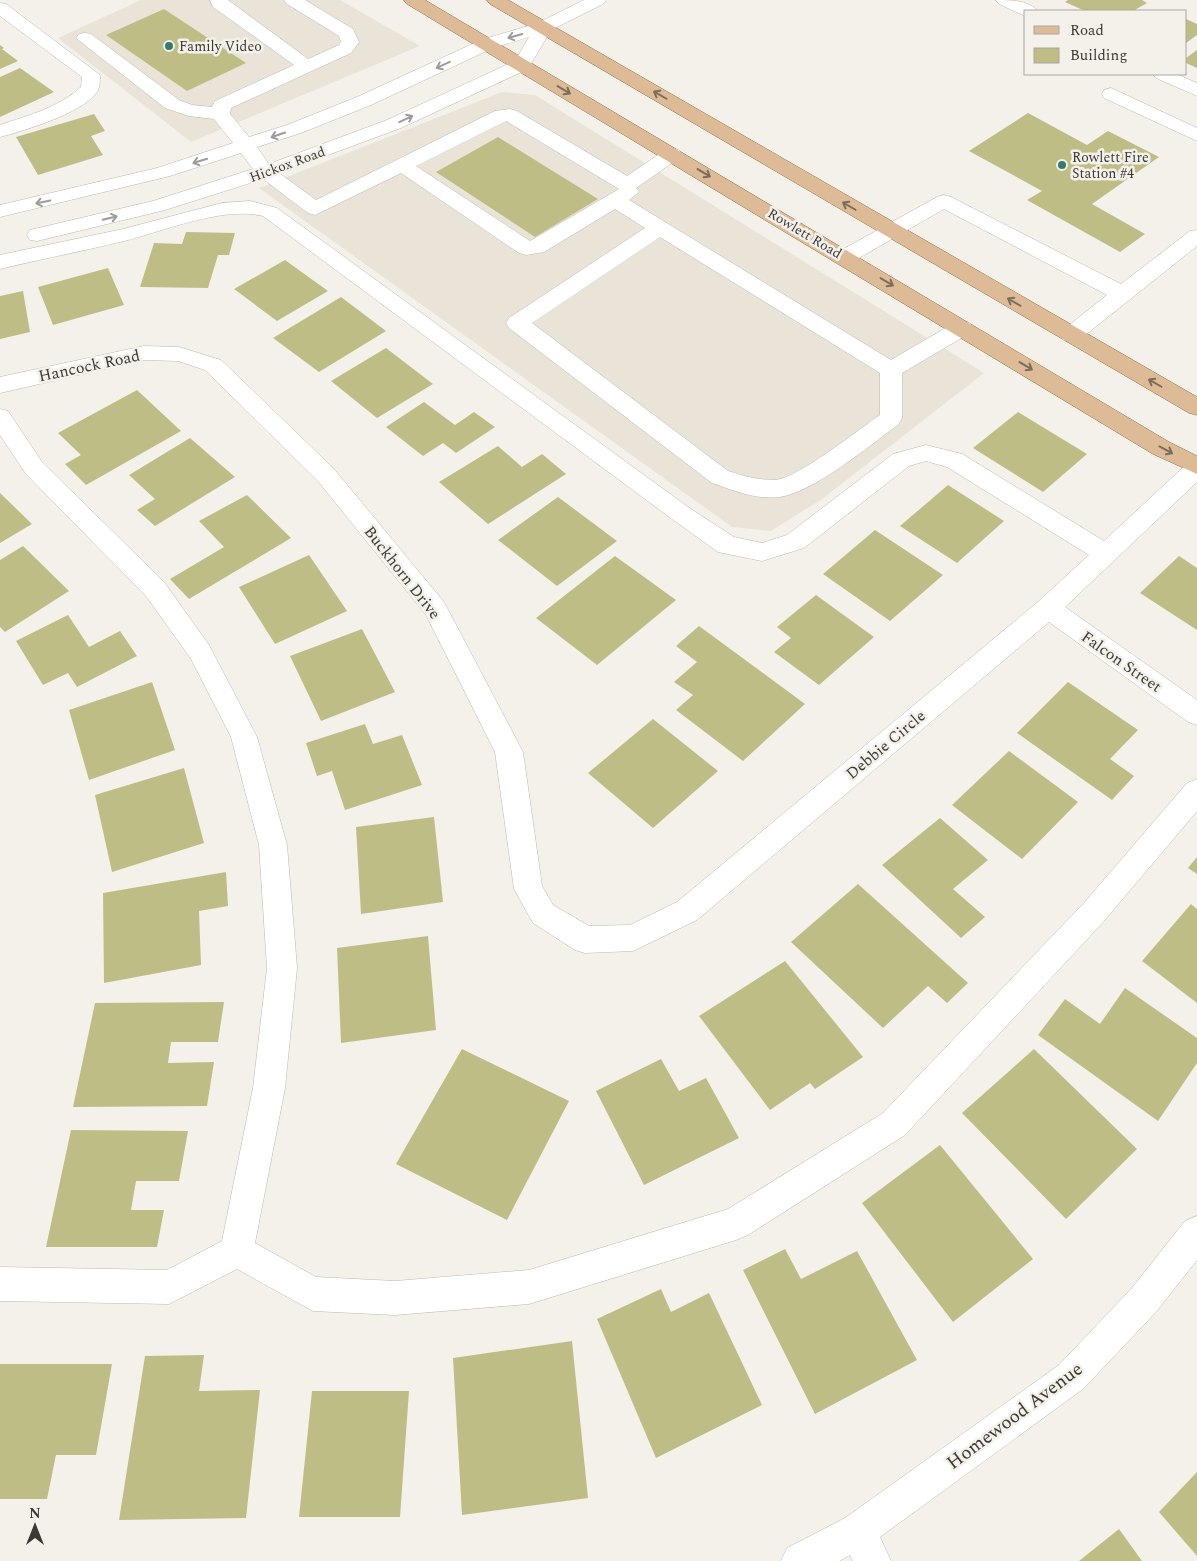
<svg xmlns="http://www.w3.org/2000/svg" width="1197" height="1561" font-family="Spectral,serif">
  <rect width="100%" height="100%" fill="#f4f1ea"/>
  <path fill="#e9e4d7" d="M 141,0 L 340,0 L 420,46 L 191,142 L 58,38 Z
    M 502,92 L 535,95 L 984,373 L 822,499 L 771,531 L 732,527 L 259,188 Z"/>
  <path fill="#bfbd86" d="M 1068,0 L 1142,0 L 1147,3 L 1133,11 L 1085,11 L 1065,2 Z
    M 164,9 L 246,63 L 187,91 L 106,35 Z
    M 1186,19 L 1197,24 L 1197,35 L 1186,43 Z
    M 0,45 L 4,48 L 2,49 L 18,61 L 0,69 Z
    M 1197,50 L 1197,68 L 1186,63 L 1186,58 Z
    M 20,68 L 54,92 L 0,117 L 0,77 Z
    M 1028,113 L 1087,145 L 1108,131 L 1159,157 L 1092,204 L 1145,234 L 1120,252 L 1027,200 L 1042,191 L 969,151 Z
    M 94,114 L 105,131 L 91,136 L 103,155 L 38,175 L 16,137 Z
    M 498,137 L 598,199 L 535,237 L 436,172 Z
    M 186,232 L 235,233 L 229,255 L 218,255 L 208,288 L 140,287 L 154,243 L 182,244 Z
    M 285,260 L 328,291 L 277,321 L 234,289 Z
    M 108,268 L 124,305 L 53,325 L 38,287 Z
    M 23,291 L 30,332 L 0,339 L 0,296 Z
    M 341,297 L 386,331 L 319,372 L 273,338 Z
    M 386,348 L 433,384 L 377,418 L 331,381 Z
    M 137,390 L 181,431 L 86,485 L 65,464 L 81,455 L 58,433 Z
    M 424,402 L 455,425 L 474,412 L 495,427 L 456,453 L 443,443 L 423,456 L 386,427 Z
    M 1018,412 L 1087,454 L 1043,492 L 973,448 Z
    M 190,438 L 235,477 L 155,526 L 137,510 L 155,499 L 129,475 Z
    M 498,446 L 522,467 L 542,454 L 566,474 L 488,524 L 439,482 Z
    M 948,485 L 1004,521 L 957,563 L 900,526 Z
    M 0,493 L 32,524 L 0,543 Z
    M 247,495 L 291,538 L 189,599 L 170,579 L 224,547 L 199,521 Z
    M 558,497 L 617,541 L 557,586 L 498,540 Z
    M 875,530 L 943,575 L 890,621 L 823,574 Z
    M 23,546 L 69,591 L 5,632 L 0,627 L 0,560 Z
    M 309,555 L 347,611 L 275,644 L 239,587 Z
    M 615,556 L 676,600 L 597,665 L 536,618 Z
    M 1179,556 L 1197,568 L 1197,630 L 1140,593 Z
    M 816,595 L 874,637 L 819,685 L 774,652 L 791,638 L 777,627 Z
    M 68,615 L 89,647 L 120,631 L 137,656 L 77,687 L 68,673 L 43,685 L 16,641 Z
    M 699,626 L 805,704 L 743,761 L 676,710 L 693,695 L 674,682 L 697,662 L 676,646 Z
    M 362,629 L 395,692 L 321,721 L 290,656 Z
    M 152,682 L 175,750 L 89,780 L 69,710 Z
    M 1068,682 L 1138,730 L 1110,759 L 1134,776 L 1112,800 L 1017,733 Z
    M 653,719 L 718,771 L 653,828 L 588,773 Z
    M 365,724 L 373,744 L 402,735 L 422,785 L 345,810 L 332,771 L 317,776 L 306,743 Z
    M 1009,751 L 1078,802 L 1022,859 L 952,805 Z
    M 184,768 L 204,843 L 112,872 L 95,795 Z
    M 434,817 L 443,902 L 361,914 L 356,827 Z
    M 940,818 L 988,860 L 953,889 L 985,917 L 961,938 L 882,865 Z
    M 1197,857 L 1197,874 L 1188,868 Z
    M 226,872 L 228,906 L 199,911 L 201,965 L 104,983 L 103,893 Z
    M 858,884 L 968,983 L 947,1003 L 928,986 L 883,1028 L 791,942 Z
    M 1191,904 L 1197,909 L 1197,1003 L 1142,961 Z
    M 428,936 L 436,1030 L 341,1043 L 337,948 Z
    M 785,961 L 863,1057 L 815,1089 L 810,1083 L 770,1110 L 699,1016 Z
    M 1125,988 L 1197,1038 L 1197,1063 L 1158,1121 L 1038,1035 L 1065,999 L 1100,1024 Z
    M 224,1002 L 218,1042 L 171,1042 L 168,1063 L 214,1062 L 207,1106 L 73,1107 L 95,1003 Z
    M 462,1049 L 569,1101 L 507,1220 L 396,1164 Z
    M 1034,1049 L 1137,1149 L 1066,1219 L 962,1113 Z
    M 661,1059 L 679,1091 L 706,1078 L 739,1138 L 644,1185 L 596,1091 Z
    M 71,1130 L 188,1131 L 179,1181 L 136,1181 L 131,1210 L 164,1210 L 157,1247 L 46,1247 Z
    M 940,1145 L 1033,1259 L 953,1322 L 862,1203 Z
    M 785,1249 L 801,1279 L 857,1251 L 917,1360 L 815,1414 L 743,1270 Z
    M 661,1289 L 671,1312 L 709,1293 L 762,1405 L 656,1458 L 597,1319 Z
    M 572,1341 L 588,1498 L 462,1515 L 453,1358 Z
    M 204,1355 L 199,1391 L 260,1390 L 246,1518 L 119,1520 L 145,1356 Z
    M 0,1364 L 112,1364 L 96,1455 L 56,1455 L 47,1499 L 0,1499 Z
    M 312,1391 L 409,1391 L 400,1517 L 299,1517 Z
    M 1197,1472 L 1197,1556 L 1159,1512 Z
    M 1119,1529 L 1142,1561 L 1079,1561 Z"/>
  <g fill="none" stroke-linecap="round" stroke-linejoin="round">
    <defs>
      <path id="minor" d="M 210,0 L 228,0 L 308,59 L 339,45 L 341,42 L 339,36 L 287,4 L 284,0 L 305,0 L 353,29 L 359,42 L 351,53 L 231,108 L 230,114 L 249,137 L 287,125 L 357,97 L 481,40 L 538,23 L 584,0 L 606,0 L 603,4 L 551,30 L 528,69 L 401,128 L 279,173 L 316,200 L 495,111 L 510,109 L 517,111 L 627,176 L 665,150 L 672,148 L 679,150 L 682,154 L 679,158 L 636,188 L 639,192 L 629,200 L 891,360 L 954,323 L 962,321 L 970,323 L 973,328 L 970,333 L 902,373 L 902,418 L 899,424 C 870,445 813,493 779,497 C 757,500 732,490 712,483 L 509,328 L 506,323 L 509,318 L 645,228 L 615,209 L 544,252 L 526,255 L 519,253 L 401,173 L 315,215 L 308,213 L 263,179 L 165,210 L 37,241 L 30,240 L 27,235 L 30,230 L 153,201 L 253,169 L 241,153 L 170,176 L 0,217 L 0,205 L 157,168 L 233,143 L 214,119 L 189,116 L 165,108 L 76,38 L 79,34 L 85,33 L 91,34 L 179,100 L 192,105 L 212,107 L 215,101 L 294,65 L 213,7 ZM 529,37 L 515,61 L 387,120 L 269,164 L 257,147 L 301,133 L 371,105 L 493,48 ZM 506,121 L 619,189 L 530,241 L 416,166 ZM 660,237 L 880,373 L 880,415 C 859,429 796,480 774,480 C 758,480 743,476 728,471 L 532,323 Z
        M 996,0 C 1010,0 1029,0 1038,11 L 1026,11 L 1026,15 L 1023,15 L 999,4 Z
        M 0,3 L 6,4 L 100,75 C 100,80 100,86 98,90 C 87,112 23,131 0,137 L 0,125 C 29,115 58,108 81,87 L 82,77 L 0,16 Z
        M 1153,74 L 1176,74 L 1197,83 L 1197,96 L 1156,78 Z
        M 1111,88 L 1197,128 L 1197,141 L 1104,98 L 1102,94 L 1104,90 Z
        M 944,195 L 951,197 L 1121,284 L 1190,231 L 1197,230 L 1197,246 L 1079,340 L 1071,342 L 1063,340 L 1060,335 L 1063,330 L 1107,295 L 944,209 L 852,262 L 845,264 L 838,262 L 835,257 L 838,252 L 937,197 Z
        M 250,201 L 277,208 L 688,507 L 734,537 L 762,543 L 787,535 L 893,454 L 926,445 L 962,454 L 1104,541 L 1189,462 L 1197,460 L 1197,482 L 1065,607 L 1197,700 L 1197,725 L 1188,722 L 1049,622 L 697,920 L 633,951 L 585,953 L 575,950 L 533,923 L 514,889 L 495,752 L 426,615 L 318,481 L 205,370 L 178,361 L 144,360 L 0,393 L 0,377 L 144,346 L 179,347 L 221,360 L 334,469 L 444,602 L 523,752 L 542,886 L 553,905 L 589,926 L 630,925 L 677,902 L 1039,601 L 1089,555 L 947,467 L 926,461 L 909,466 L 804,548 L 762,561 L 718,552 L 672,519 L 263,216 C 223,206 164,231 124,241 C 83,251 41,259 0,269 L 0,255 L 123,229 L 222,203 Z
        M 0,409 L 8,411 L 42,462 L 164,582 L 209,645 L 257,737 L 287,845 L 297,968 L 285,1088 L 255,1243 L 316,1277 L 395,1281 L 529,1270 L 728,1209 L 883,1113 L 1084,903 L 1187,783 L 1197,779 L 1197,811 L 1104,921 L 905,1135 L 748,1235 L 736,1240 L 529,1304 L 395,1315 L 313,1311 L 237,1269 L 169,1304 L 0,1301 L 0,1267 L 167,1270 L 222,1241 L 253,1088 L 267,968 L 259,845 L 231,737 L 191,659 L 146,596 L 26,474 L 0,435 Z
        M 1197,1216 L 1197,1260 L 1156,1312 L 1083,1389 L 880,1537 L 891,1561 L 853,1561 L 850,1555 L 839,1561 L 781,1561 L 787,1548 L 845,1518 L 1059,1365 L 1132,1288 L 1185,1221 Z"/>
      <path id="major" d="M 404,0 L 425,0 L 1169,442 L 1197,456 L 1197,474 L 1153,454 L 407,4 Z
        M 487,0 L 508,0 L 1197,397 L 1197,415 L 1189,413 L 490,4 Z"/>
    </defs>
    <use href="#minor" stroke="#bcb9b3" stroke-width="1"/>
    <use href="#major" stroke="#967047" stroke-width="1"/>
    <use href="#minor" fill="#fff" fill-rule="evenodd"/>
    <use href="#major" fill="#ddbb96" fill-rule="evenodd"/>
  </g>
  <defs><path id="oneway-shaft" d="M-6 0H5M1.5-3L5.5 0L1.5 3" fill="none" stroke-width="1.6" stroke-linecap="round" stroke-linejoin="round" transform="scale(1.25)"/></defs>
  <g stroke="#9c9c9b">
    <use href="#oneway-shaft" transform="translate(515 36) rotate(164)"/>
    <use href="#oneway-shaft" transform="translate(443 65) rotate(155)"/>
    <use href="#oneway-shaft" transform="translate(406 119) rotate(-25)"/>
    <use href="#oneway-shaft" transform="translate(278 135) rotate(161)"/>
    <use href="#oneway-shaft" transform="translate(200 161) rotate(163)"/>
    <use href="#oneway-shaft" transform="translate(43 202) rotate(168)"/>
    <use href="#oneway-shaft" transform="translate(110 218) rotate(-13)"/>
  </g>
  <g stroke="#7b6d5d">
    <use href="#oneway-shaft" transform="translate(564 90) rotate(31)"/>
    <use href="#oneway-shaft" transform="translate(660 95) rotate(-150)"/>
    <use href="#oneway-shaft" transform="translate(704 173) rotate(31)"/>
    <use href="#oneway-shaft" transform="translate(849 206) rotate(-150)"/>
    <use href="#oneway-shaft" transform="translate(887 282) rotate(31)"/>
    <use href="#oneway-shaft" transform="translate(1014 302) rotate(-150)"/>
    <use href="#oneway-shaft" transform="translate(1026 366) rotate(31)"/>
    <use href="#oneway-shaft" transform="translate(1155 383) rotate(-150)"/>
    <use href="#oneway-shaft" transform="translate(1166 450) rotate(28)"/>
  </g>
  <g fill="#347b73" stroke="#f4f1ea" stroke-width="2">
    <circle cx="169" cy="46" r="5"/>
    <circle cx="1062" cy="165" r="5"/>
  </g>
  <g text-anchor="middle" stroke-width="5" stroke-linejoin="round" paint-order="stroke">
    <g font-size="14" fill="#3a3937" stroke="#f4f1ea" text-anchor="start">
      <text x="179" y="51">Family Video</text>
      <text x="1072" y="162">Rowlett Fire<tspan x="1072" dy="16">Station #4</tspan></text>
    </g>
    <g font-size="14" fill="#3a3937" stroke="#f4f1ea">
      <text transform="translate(287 164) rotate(-20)" y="5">Hickox Road</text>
      <text transform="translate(805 233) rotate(31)" y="5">Rowlett Road</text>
    </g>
    <g font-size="16" fill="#3a3937" stroke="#f4f1ea">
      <text transform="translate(89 365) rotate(-12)" y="6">Hancock Road</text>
      <text transform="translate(403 572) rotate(52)" y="6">Buckhorn Drive</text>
      <text transform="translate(1122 661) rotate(35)" y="6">Falcon Street</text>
      <text transform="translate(885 744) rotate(-40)" y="6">Debbie Circle</text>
    </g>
    <g font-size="19" fill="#3a3937" stroke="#f4f1ea">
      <text transform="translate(1014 1415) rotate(-37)" y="7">Homewood Avenue</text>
    </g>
  </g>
  <rect x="1024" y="10" width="162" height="65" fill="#f4f1ea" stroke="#aaa7a2"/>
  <rect x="1034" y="26" width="25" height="8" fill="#ddbb96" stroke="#aaa7a2"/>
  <text x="1070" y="35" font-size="15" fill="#3a3937">Road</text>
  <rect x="1034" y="48" width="25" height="15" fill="#bfbd86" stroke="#aaa7a2"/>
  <text x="1070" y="60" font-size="15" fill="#3a3937">Building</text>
  <g transform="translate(35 1526)" stroke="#f4f1ea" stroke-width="4" paint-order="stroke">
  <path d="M0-4L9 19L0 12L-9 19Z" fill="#3a3937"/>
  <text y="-8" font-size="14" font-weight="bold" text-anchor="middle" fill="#3a3937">N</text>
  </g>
</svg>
